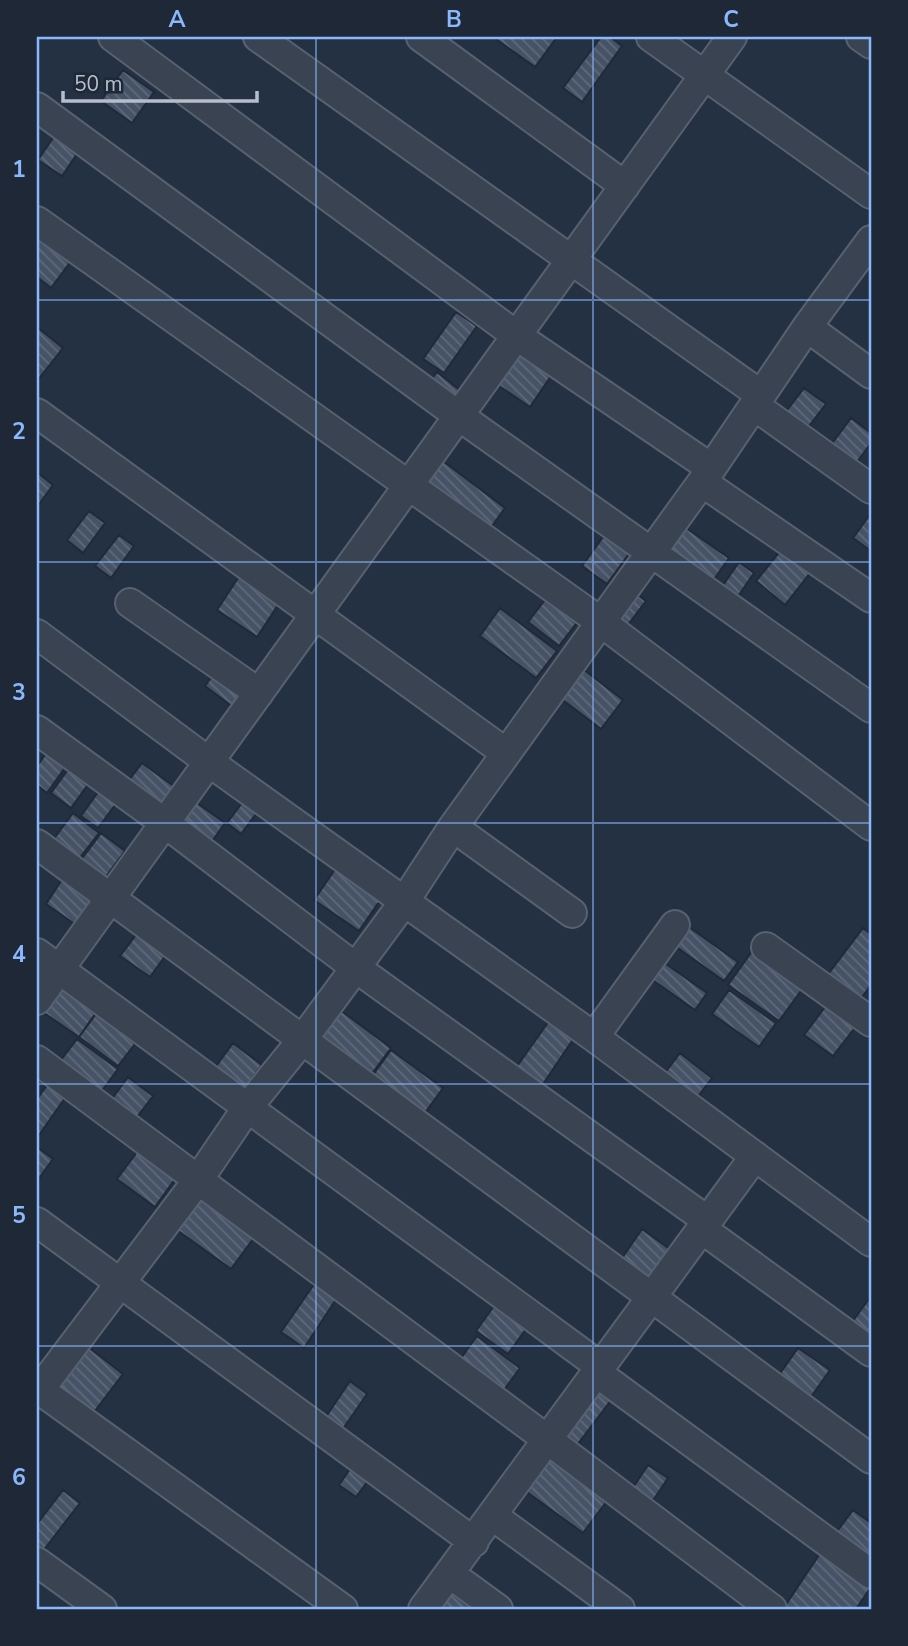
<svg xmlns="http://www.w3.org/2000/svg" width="908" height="1646" font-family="'Nunito Sans',sans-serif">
  <defs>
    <pattern id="building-back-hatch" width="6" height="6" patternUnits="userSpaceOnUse" patternTransform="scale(1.75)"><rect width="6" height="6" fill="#465366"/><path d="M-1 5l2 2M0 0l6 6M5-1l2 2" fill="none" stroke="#5e6a7b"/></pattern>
  </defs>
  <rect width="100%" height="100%" fill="#243142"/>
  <path fill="url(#building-back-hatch)" stroke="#202a39" stroke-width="2" d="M 493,37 L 557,37 L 535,67 Z
    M 601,37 L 610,37 L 622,46 L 582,102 L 563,88 Z
    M 123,70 L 154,92 L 132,123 L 101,101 Z
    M 59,129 L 83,145 L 62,176 L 38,160 Z
    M 42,234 L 74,257 L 51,288 L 37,277 L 37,242 Z
    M 456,312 L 477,326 L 444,373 L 423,359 Z
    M 37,327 L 63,348 L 37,381 Z
    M 510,348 L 551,376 L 530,407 L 489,379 Z
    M 437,372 L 462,392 L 452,405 L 427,385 Z
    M 804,388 L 826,404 L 802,435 L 781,418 Z
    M 851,418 L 871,433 L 871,443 L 849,473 L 824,454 Z
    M 439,458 L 505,508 L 487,533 L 420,483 Z
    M 37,472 L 53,485 L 37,507 Z
    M 89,511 L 105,523 L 83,553 L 67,540 Z
    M 871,513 L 871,551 L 853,538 Z
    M 679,523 L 729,558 L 710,585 L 660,550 Z
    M 611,526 L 636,544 L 607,584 L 582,566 Z
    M 119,535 L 134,546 L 111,578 L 95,566 Z
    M 781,550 L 810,573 L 785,605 L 756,581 Z
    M 739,562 L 754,573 L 732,605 L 717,594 Z
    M 240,575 L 280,602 L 257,637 L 217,610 Z
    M 630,589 L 646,601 L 624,630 L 609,618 Z
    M 551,592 L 582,616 L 559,646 L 528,622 Z
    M 500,608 L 557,651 L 536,678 L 480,636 Z
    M 574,662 L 623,700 L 601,729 L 551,691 Z
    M 218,668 L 251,692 L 237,710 L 205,686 Z
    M 50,748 L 69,762 L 47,793 L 37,785 L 37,766 Z
    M 142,763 L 175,787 L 156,813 L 123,788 Z
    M 72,764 L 92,779 L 71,808 L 51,793 Z
    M 101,788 L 118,801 L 98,828 L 81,816 Z
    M 190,798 L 225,823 L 208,847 L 173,822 Z
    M 245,799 L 259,810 L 241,834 L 227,823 Z
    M 73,813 L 99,833 L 75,864 L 50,844 Z
    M 101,833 L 125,851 L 102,882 L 78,864 Z
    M 338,865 L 383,896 L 359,931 L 314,900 Z
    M 65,875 L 96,896 L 76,925 L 46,904 Z
    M 682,922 L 738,962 L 724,981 L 668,941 Z
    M 863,928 L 871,934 L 871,985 L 859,1001 L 826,977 Z
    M 139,931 L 168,952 L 150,977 L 120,956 Z
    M 755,947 L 806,984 L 779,1021 L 728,985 Z
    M 659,959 L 707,993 L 695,1010 L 647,976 Z
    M 66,982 L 100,1007 L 79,1037 L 44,1013 Z
    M 729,990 L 776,1023 L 759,1047 L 712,1014 Z
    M 828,1003 L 857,1025 L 833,1056 L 804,1035 Z
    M 335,1006 L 391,1048 L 371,1075 L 315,1033 Z
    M 101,1007 L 141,1036 L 118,1066 L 79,1037 Z
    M 549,1021 L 574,1038 L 539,1090 L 513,1072 Z
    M 77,1039 L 118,1069 L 95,1100 L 54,1069 Z
    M 233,1043 L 262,1065 L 239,1095 L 211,1073 Z
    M 391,1050 L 443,1088 L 422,1117 L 370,1079 Z
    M 680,1053 L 712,1078 L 693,1103 L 661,1078 Z
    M 128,1077 L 153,1096 L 131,1125 L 106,1107 Z
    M 47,1085 L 65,1098 L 37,1138 L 37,1099 Z
    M 37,1147 L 53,1159 L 37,1181 Z
    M 137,1152 L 175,1179 L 155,1207 L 117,1179 Z
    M 195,1190 L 256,1235 L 231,1269 L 170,1225 Z
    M 642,1229 L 671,1250 L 649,1282 L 620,1261 Z
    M 317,1280 L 339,1295 L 304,1348 L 281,1332 Z
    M 871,1296 L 871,1346 L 847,1329 Z
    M 499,1299 L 531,1322 L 508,1354 L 476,1331 Z
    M 477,1336 L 520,1368 L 499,1397 L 456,1365 Z
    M 83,1343 L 123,1374 L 88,1420 L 48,1389 Z
    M 798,1348 L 830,1370 L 806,1404 L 774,1382 Z
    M 350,1381 L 367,1394 L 336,1439 L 319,1427 Z
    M 601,1384 L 615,1395 L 571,1453 L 556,1441 Z
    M 548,1458 L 607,1501 L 583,1533 L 524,1490 Z
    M 648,1465 L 668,1478 L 648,1508 L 628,1495 Z
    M 352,1466 L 370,1478 L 356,1497 L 339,1485 Z
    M 63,1490 L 80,1503 L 43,1551 L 37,1546 L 37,1524 Z
    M 853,1510 L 871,1523 L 871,1566 L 832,1538 Z
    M 825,1546 L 871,1587 L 856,1609 L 783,1609 Z
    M 445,1589 L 472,1609 L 430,1609 Z"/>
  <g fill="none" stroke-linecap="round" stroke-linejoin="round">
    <defs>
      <path id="street" d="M 113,37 L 517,336 L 711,468
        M 258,37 L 761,395
        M 421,37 L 625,186
        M 651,37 L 871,194
        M 861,37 L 871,44
        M 37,107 L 459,416 L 871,708
        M 37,221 L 601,622 L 871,826
        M 807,327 L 871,374
        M 755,406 L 871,489
        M 37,413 L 506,753
        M 702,482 L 871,598
        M 130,603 L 259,693
        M 37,634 L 209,762 L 594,1037 L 871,1242
        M 37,730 L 165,823 L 356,968 L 708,1221
        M 453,827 L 572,913
        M 37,844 L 871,1459
        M 766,947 L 871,1022
        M 37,953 L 601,1367
        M 37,1000 L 732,37
        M 594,1037 L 675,925
        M 37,1060 L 548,1440 L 772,1609
        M 37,1222 L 474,1542
        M 702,1229 L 871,1352
        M 597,1373 L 871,1574
        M 37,1388 L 343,1609
        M 37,1393 L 198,1180 L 247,1108 L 303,1039 L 404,902 L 453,827 L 702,482 L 807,327 L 871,240
        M 493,1516 L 620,1609
        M 37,1562 L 102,1609
        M 450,1574 L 498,1609
        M 423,1609 L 755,1156"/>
    </defs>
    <use href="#street" stroke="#57616f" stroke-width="32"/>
    <use href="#street" stroke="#394351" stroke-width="28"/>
  </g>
  <path fill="none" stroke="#8ab8fd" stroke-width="2" stroke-opacity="0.55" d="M 316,37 L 316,1609M 593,37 L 593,1609M 37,300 L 871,300M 37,562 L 871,562M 37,823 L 871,823M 37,1084 L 871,1084M 37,1346 L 871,1346"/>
  <rect width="908" height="1646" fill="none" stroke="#1e2837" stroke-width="77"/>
  <path d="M63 91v10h194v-10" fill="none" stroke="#b6becc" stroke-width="3.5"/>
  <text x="74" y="91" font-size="21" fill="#b6becc" stroke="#1e2837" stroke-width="5" paint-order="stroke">50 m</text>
  <rect x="38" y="38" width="832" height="1570" fill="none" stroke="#8ab8fd" stroke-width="2.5"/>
  <g font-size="23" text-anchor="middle" font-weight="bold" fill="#8ab8fd">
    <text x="177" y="27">A</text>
    <text x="454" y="27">B</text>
    <text x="731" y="27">C</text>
    <text x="19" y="177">1</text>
    <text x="19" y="439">2</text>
    <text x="19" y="700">3</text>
    <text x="19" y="962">4</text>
    <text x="19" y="1223">5</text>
    <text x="19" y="1485">6</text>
  </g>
</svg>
